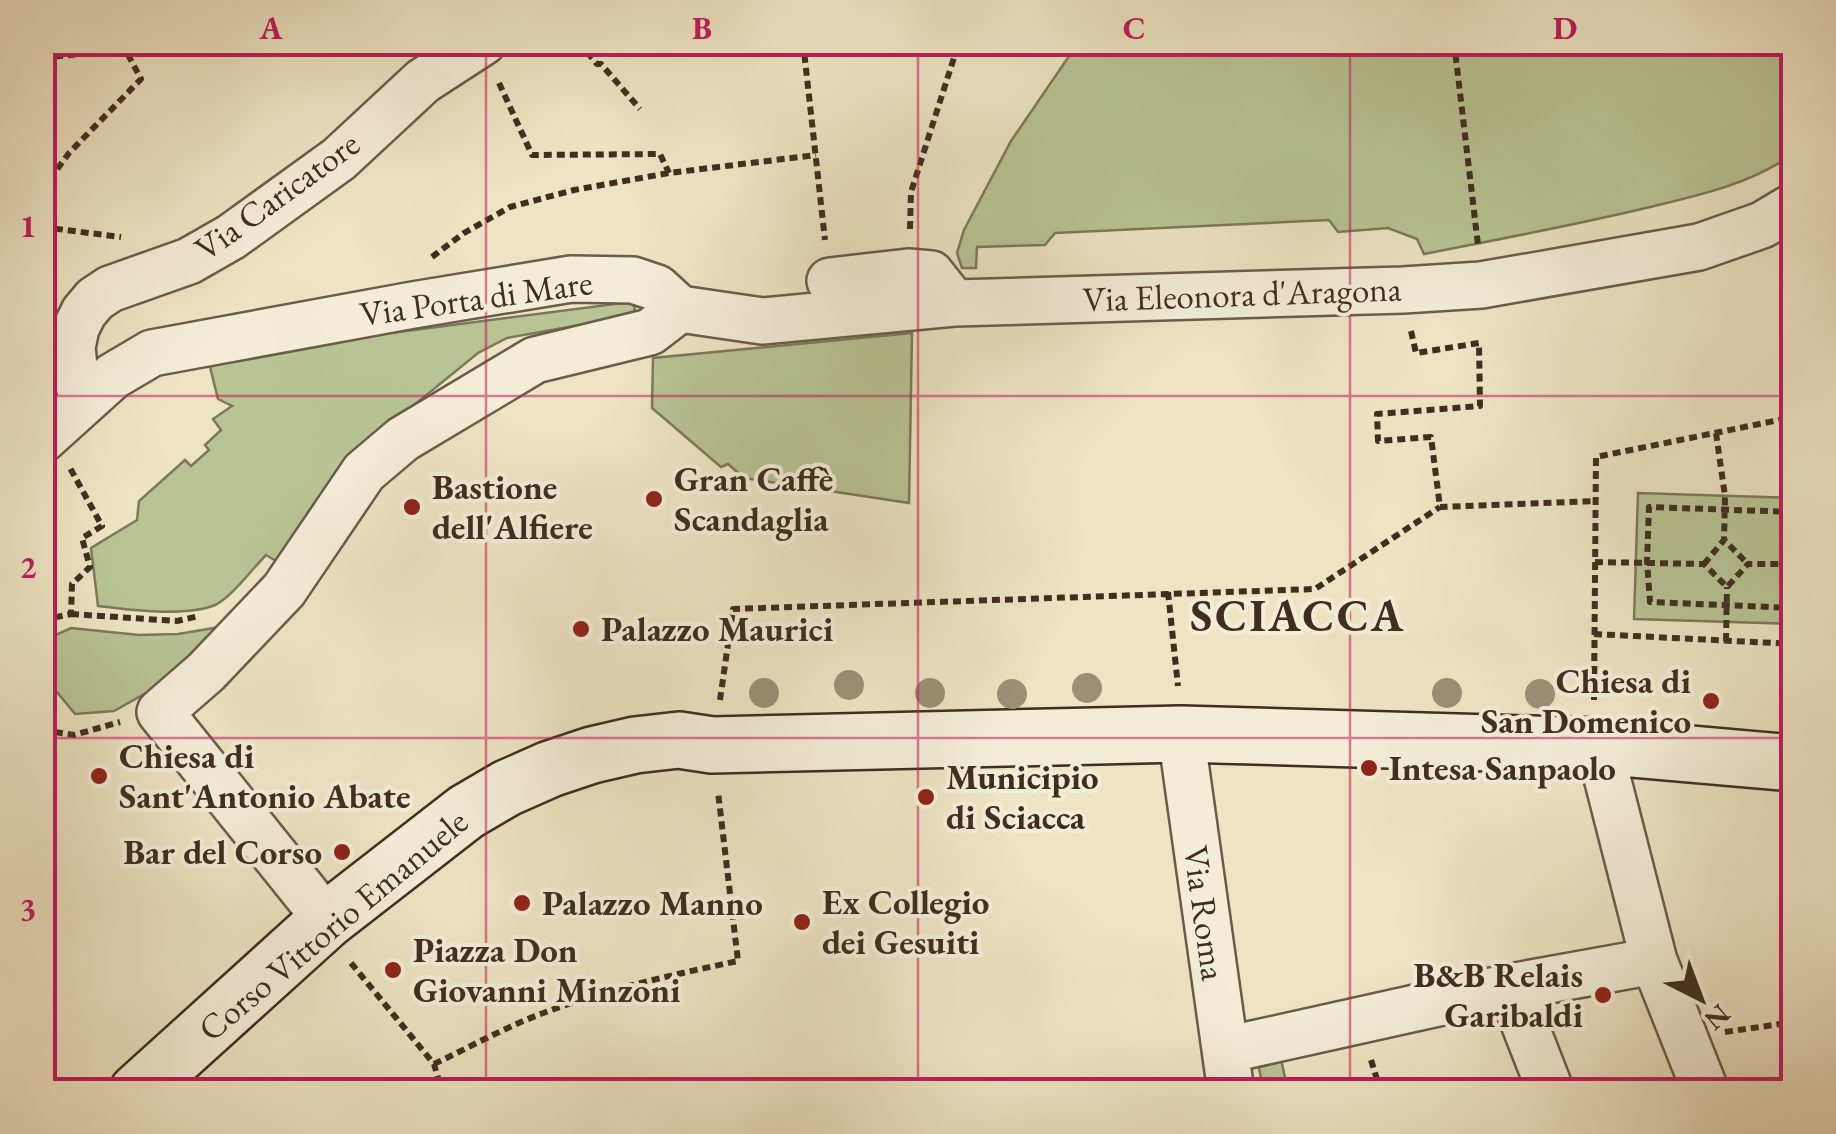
<svg xmlns="http://www.w3.org/2000/svg" width="1836" height="1134" font-family="'EB Garamond',serif">
  <rect width="100%" height="100%" fill="#ede4c3"/>
  <filter id="stains"><feTurbulence type="fractalNoise" baseFrequency=".002" numOctaves="4"/><feColorMatrix values="0 0 0 0 .2 0 0 0 0 .09 0 0 0 0 .02 0 0 0 .5 -.17"/></filter>
  <radialGradient id="worn" r=".72"><stop offset=".6" stop-color="#630" stop-opacity="0"/><stop offset="1" stop-color="#630" stop-opacity=".3"/></radialGradient>
  <path fill="#b8c494" stroke="#7c795a" stroke-width="2.5" d="M 1078,43 L 1793,43 L 1793,154 C 1751,184 1700,195 1650,207 C 1576,225 1500,239 1424,254 L 1417,239 L 1388,228 L 1338,232 L 1329,220 L 1055,233 L 1045,245 L 977,247 L 976,268 L 962,268 L 957,253 L 964,230 L 1011,141 Z
    M 630,302 L 635,307 L 634,312 L 625,317 L 507,338 L 478,353 L 350,457 L 283,565 L 266,555 C 253,568 231,598 215,605 C 186,617 129,610 98,606 L 91,548 L 137,520 L 139,501 L 185,460 L 191,466 L 209,450 L 205,445 L 221,430 L 213,419 L 232,406 L 218,399 L 209,363 L 299,345 Z
    M 912,333 L 909,503 L 744,478 L 728,464 L 721,467 L 652,408 L 653,358 Z
    M 1638,493 L 1793,498 L 1793,624 L 1634,619 Z
    M 263,592 L 153,689 L 114,711 L 75,714 L 43,675 L 42,641 L 71,628 L 139,635 L 178,634 L 214,628 L 230,620 Z
    M 1281,1059 L 1288,1091 L 1264,1091 L 1258,1064 Z"/>
  <g fill="none" stroke-linecap="round" stroke-linejoin="round">
    <defs>
      <path id="street" d="M 830,281 L 908,272 L 931,274 L 954,303
        M 680,309 L 762,321 L 954,303 L 1403,290 L 1481,285 L 1699,247 L 1762,225 L 1794,206
        M 83,402 L 74,367 L 72,347 L 76,328 L 84,312 L 95,299 L 110,289 L 189,261 L 231,237 L 339,159 L 423,81 L 483,42
        M 42,440 L 113,376 L 152,353 L 413,305 L 571,279 L 633,280 L 657,288 L 680,309
        M 1181,734 L 1231,1092
        M 1599,746 L 1654,961 L 1706,1092
        M 327,920 L 160,712 L 206,672 L 284,590 L 364,472 L 403,439 L 535,360 L 650,332 L 680,309
        M 1510,987 L 1551,1092
        M 1226,1050 L 1510,987 L 1654,961"/>
      <path id="secondary" d="M 137,1092 L 327,920 L 466,812 L 507,788 L 550,769 L 592,755 L 635,745 L 679,740 L 712,745 L 1181,734 L 1599,746 L 1794,763"/>
    </defs>
    <use href="#street" stroke="#6a5c49" stroke-width="50"/>
    <use href="#secondary" stroke="#3f2e20" stroke-width="60"/>
    <path stroke="#3f2e20" stroke-width="6" stroke-dasharray="8 5" stroke-linecap="butt" d="M 579,42 L 597,64 L 601,64 L 640,109
      M 803,42 L 825,240
      M 1454,42 L 1478,245
      M 42,58 L 125,49
      M 499,83 L 532,155 L 660,154 L 669,173
      M 42,190 L 69,153 L 141,79 L 125,49 L 133,42
      M 42,227 L 121,237
      M 910,229 L 911,192 L 959,42
      M 432,257 L 464,233 L 510,207 L 574,190 L 669,173 L 816,155
      M 1411,331 L 1416,353 L 1479,343 L 1480,406 L 1377,414 L 1378,441 L 1431,437 L 1440,507 L 1596,501
      M 1716,433 L 1725,496 L 1724,540
      M 1794,512 L 1649,507 L 1647,561 L 1650,602 L 1794,608
      M 1595,562 L 1704,564 L 1727,587 L 1748,564 L 1794,564
      M 1704,564 L 1724,540 L 1748,564
      M 1168,592 L 1178,686
      M 71,614 L 177,621 L 199,616
      M 42,620 L 71,614 L 72,584 L 90,567 L 82,538 L 102,526 L 70,468
      M 1594,634 L 1794,644
      M 1726,641 L 1727,587
      M 720,700 L 733,609 L 1315,589 L 1440,507
      M 1594,700 L 1596,457 L 1794,417
      M 42,730 L 74,735 L 120,722
      M 351,963 L 434,1064 L 442,1092
      M 1725,1032 L 1794,1022
      M 1371,1060 L 1381,1092
      M 434,1064 C 468,1048 502,1029 538,1015 C 603,990 671,975 738,961 L 718,792"/>
    <use href="#street" stroke="#f3edd8" stroke-width="45"/>
    <use href="#secondary" stroke="#f3edd8" stroke-width="55"/>
  </g>
  <g fill="#9a9076">
    <circle cx="849" cy="685" r="15"/>
    <circle cx="1087" cy="688" r="15"/>
    <circle cx="764" cy="693" r="15"/>
    <circle cx="930" cy="693" r="15"/>
    <circle cx="1447" cy="693" r="15"/>
    <circle cx="1012" cy="694" r="15"/>
    <circle cx="1540" cy="694" r="15"/>
  </g>
  <path fill="none" stroke="#c2185b" stroke-width="2.5" stroke-opacity="0.55" d="M 486,42 L 486,1092M 918,42 L 918,1092M 1350,42 L 1350,1092M 42,396 L 1794,396M 42,738 L 1794,738"/>
  <g fill="#8f2418" stroke="#f3edd8" stroke-width="4">
    <circle cx="654" cy="499" r="10"/>
    <circle cx="412" cy="507" r="10"/>
    <circle cx="581" cy="629" r="10"/>
    <circle cx="1711" cy="701" r="10"/>
    <circle cx="1369" cy="768" r="10"/>
    <circle cx="99" cy="776" r="10"/>
    <circle cx="926" cy="797" r="10"/>
    <circle cx="342" cy="852" r="10"/>
    <circle cx="522" cy="903" r="10"/>
    <circle cx="802" cy="922" r="10"/>
    <circle cx="393" cy="970" r="10"/>
    <circle cx="1603" cy="995" r="10"/>
  </g>
  <g text-anchor="middle" stroke-width="8" stroke-linejoin="round" paint-order="stroke">
    <g font-size="35" fill="#3f2e20" stroke="#f3edd8">
      <text transform="translate(277 196) rotate(-36)" y="12">Via Caricatore</text>
      <text transform="translate(1242 294) rotate(-2)" y="12">Via Eleonora d'Aragona</text>
      <text transform="translate(476 298) rotate(-8)" y="12">Via Porta di Mare</text>
      <text transform="translate(1205 913) rotate(82)" y="12">Via Roma</text>
      <text transform="translate(333 925) rotate(-40)" y="12">Corso Vittorio Emanuele</text>
    </g>
    <g font-size="35" font-weight="bold" fill="#3f2e20" stroke="#f3edd8" text-anchor="start">
      <text x="674" y="491">Gran Caffè<tspan x="674" dy="40">Scandaglia</tspan></text>
      <text x="432" y="499">Bastione<tspan x="432" dy="40">dell'Alfiere</tspan></text>
      <text x="601" y="641">Palazzo Maurici</text>
      <text x="1691" y="693" text-anchor="end">Chiesa di<tspan x="1691" dy="40">San Domenico</tspan></text>
      <text x="119" y="768">Chiesa di<tspan x="119" dy="40">Sant'Antonio Abate</tspan></text>
      <text x="1389" y="780">Intesa Sanpaolo</text>
      <text x="946" y="789">Municipio<tspan x="946" dy="40">di Sciacca</tspan></text>
      <text x="322" y="864" text-anchor="end">Bar del Corso</text>
      <text x="822" y="914">Ex Collegio<tspan x="822" dy="40">dei Gesuiti</tspan></text>
      <text x="542" y="915">Palazzo Manno</text>
      <text x="413" y="962">Piazza Don<tspan x="413" dy="40">Giovanni Minzoni</tspan></text>
      <text x="1583" y="987" text-anchor="end">B&amp;B Relais<tspan x="1583" dy="40">Garibaldi</tspan></text>
    </g>
    <g font-size="45" font-weight="bold" letter-spacing="2.5" fill="#3f2e20" stroke="#f3edd8">
      <text x="1298" y="631">SCIACCA</text>
    </g>
  </g>
  <rect width="1836" height="1134" fill="none" stroke="#ede4c3" stroke-width="110"/>
  <g transform="translate(1701 999) rotate(138)" stroke="#f3edd8" stroke-width="8" paint-order="stroke">
  <path d="M0-8L18 38L0 25L-18 38Z" fill="#3f2e20"/>
  <text y="-15" font-size="28" font-weight="bold" text-anchor="middle" fill="#3f2e20">N</text>
  </g>
  <rect x="55" y="55" width="1726" height="1024" fill="none" stroke="#c2185b" stroke-width="4"/>
  <g font-size="32" text-anchor="middle" font-weight="bold" fill="#c2185b">
    <text x="271" y="39">A</text>
    <text x="702" y="39">B</text>
    <text x="1134" y="39">C</text>
    <text x="1565" y="39">D</text>
    <text x="28" y="237">1</text>
    <text x="28" y="578">2</text>
    <text x="28" y="920">3</text>
  </g>
  <rect width="100%" height="100%" filter="url(#stains)"/>
  <rect width="100%" height="100%" fill="url(#worn)"/>
</svg>
